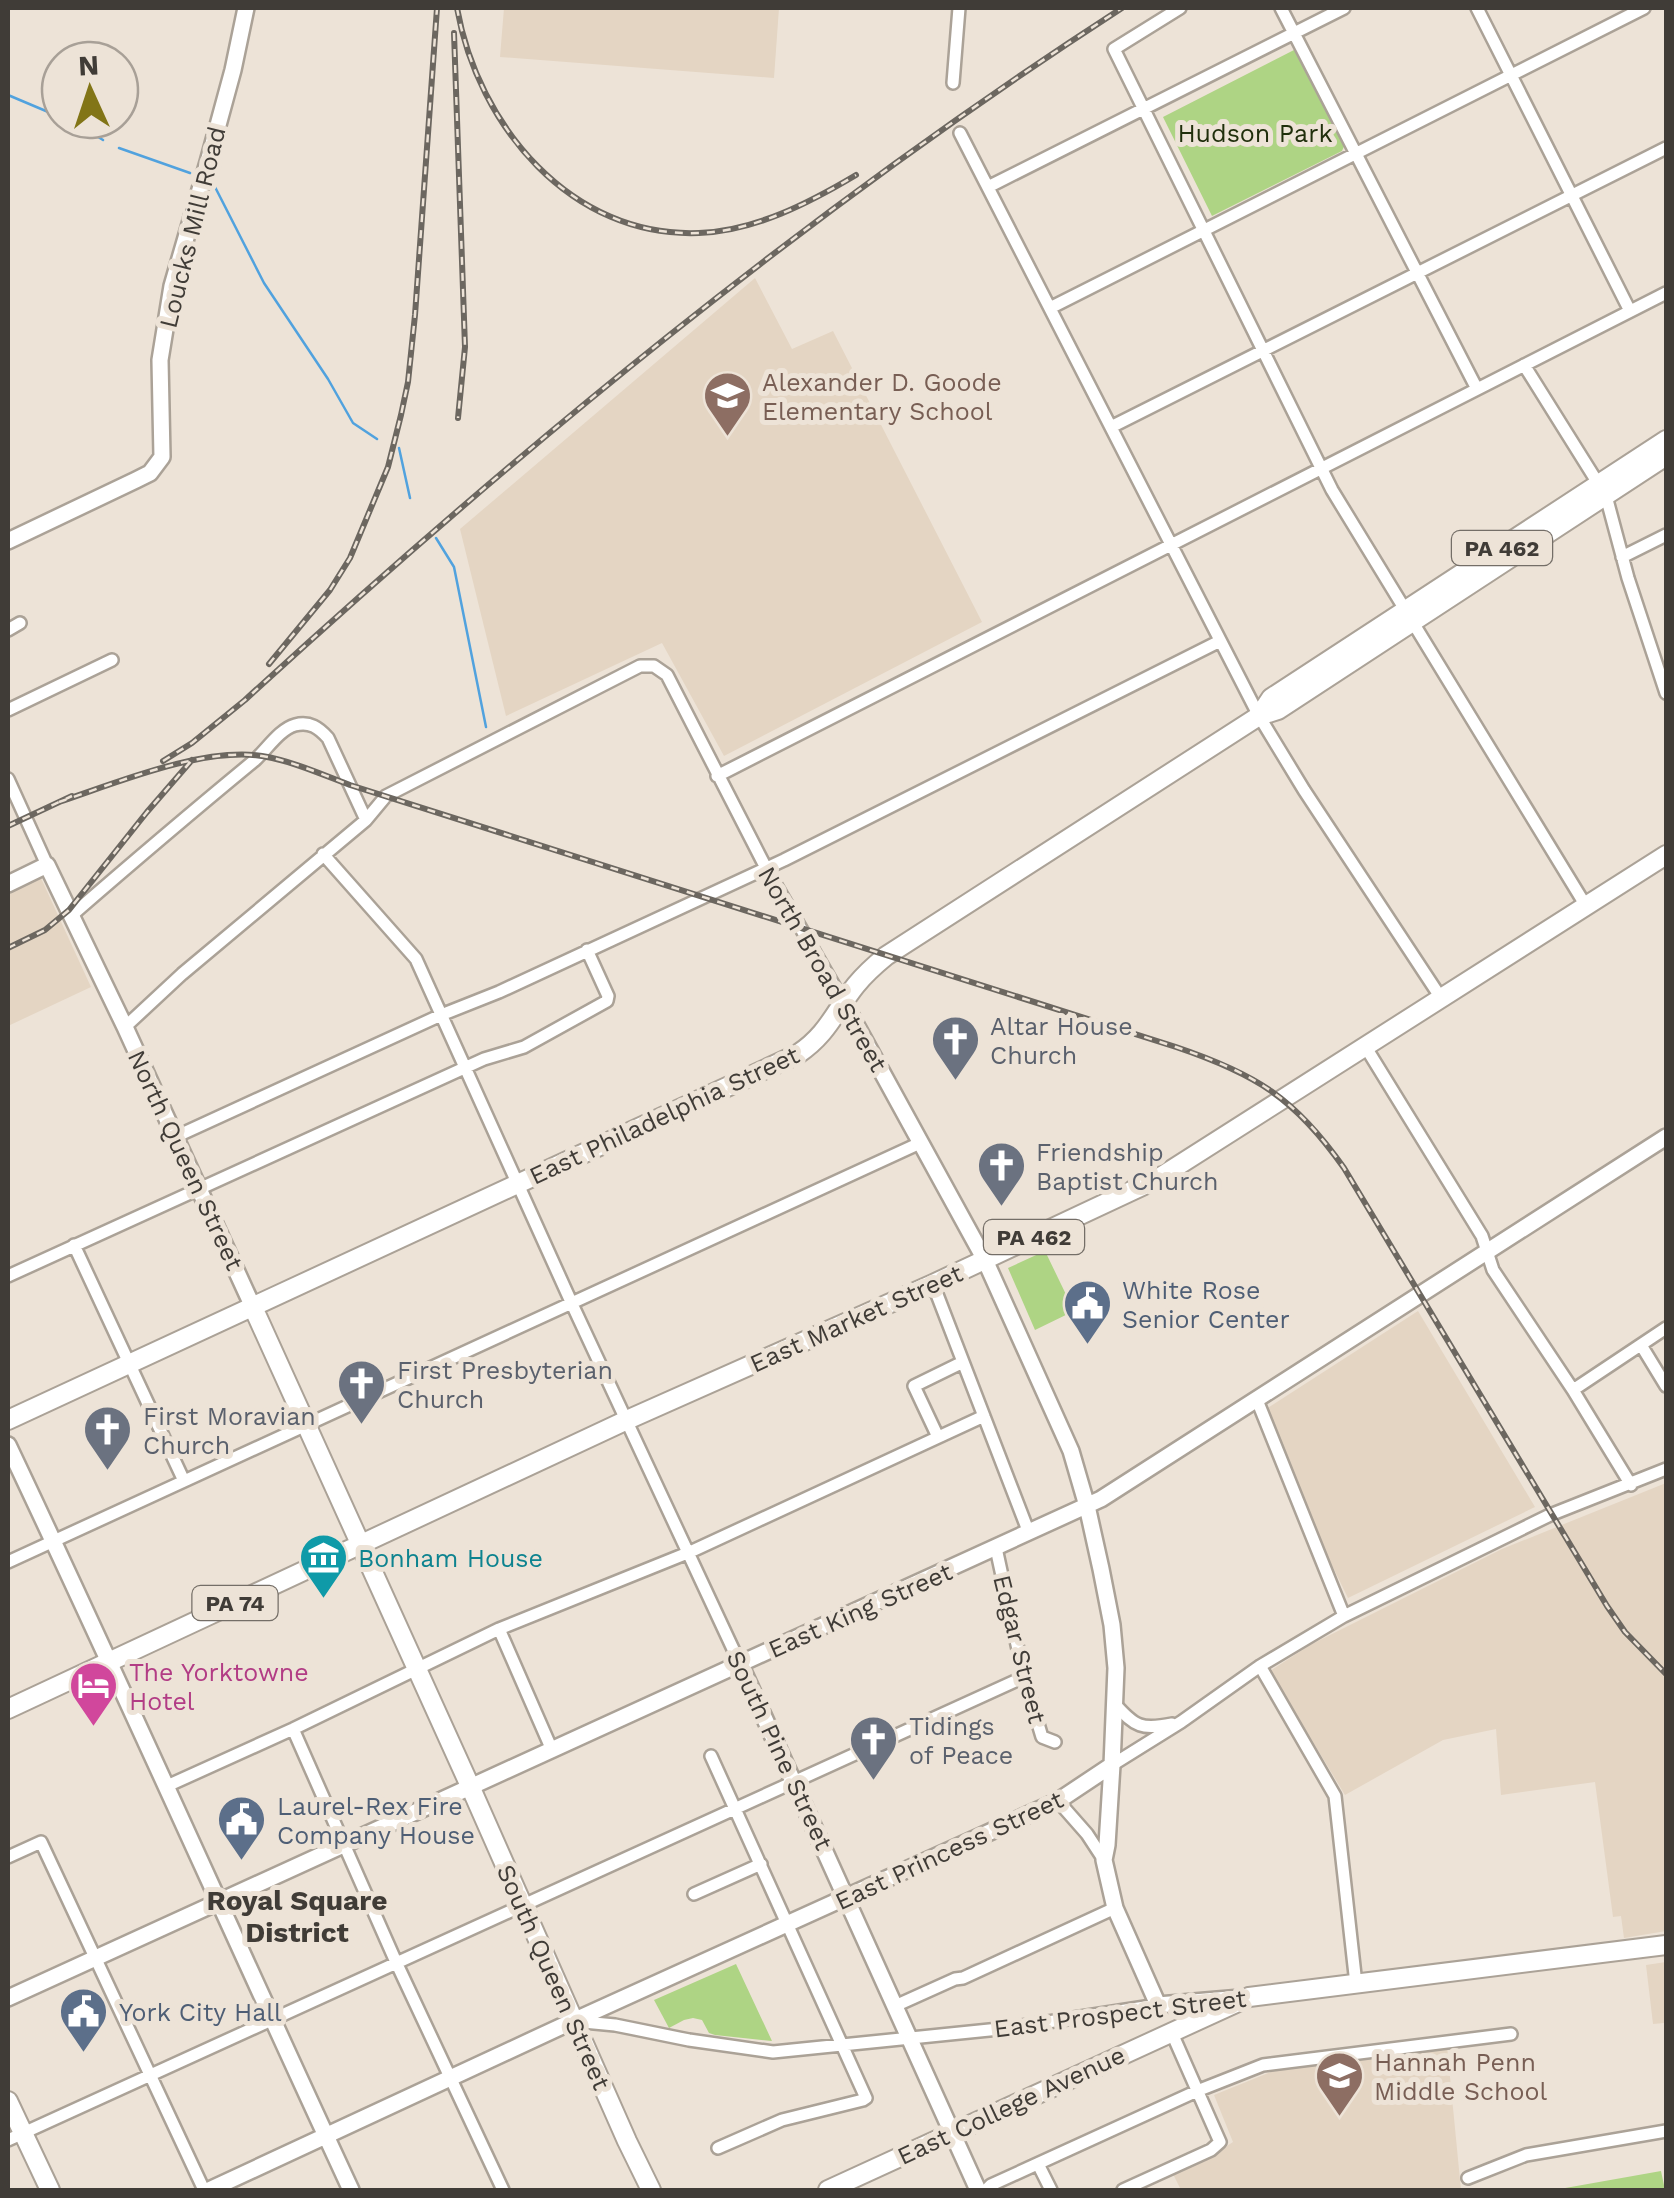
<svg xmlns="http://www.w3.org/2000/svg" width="1674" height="2198" font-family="'Work Sans',sans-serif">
  <rect width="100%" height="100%" fill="#ede3d7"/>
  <path fill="#e4d5c3" d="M 504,8 L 779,8 L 774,78 L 500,57 Z
    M 755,278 L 792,349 L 833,331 L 982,622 L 724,756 L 662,643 L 506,716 L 460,529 Z
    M 40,876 L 91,987 L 8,1026 L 8,891 Z
    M 1418,1311 L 1535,1507 L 1348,1598 L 1324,1549 L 1266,1409 Z
    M 1666,1483 L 1666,1931 L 1624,1938 L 1621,1916 L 1613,1917 L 1595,1782 L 1501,1795 L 1496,1729 L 1443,1740 L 1345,1795 L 1270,1671 L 1310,1645 L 1502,1549 Z
    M 1666,1962 L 1666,2046 L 1664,2023 L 1653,2024 L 1646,1965 Z
    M 1447,2046 L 1461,2190 L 1181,2190 L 1173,2174 L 1213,2155 L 1233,2142 L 1214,2095 L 1276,2070 Z"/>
  <path fill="#aed484" d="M 1294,50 L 1346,142 L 1342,151 L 1212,216 L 1163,117 Z
    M 1045,1251 L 1074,1311 L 1035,1330 L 1008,1268 Z
    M 736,1964 L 772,2041 L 715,2035 L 709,2033 L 702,2020 L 693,2018 L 684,2020 L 669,2028 L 654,2000 Z
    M 1661,2171 L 1665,2190 L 1554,2190 Z"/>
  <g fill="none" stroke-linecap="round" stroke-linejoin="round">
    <path stroke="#51a2de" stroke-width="2.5" d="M 8,95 L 53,114
      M 71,122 L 79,127
      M 95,135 L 103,140
      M 119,148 L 190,173
      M 214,185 L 264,283 L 328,379 L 353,423 L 377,439
      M 399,448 L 410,498
      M 436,538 L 454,567 L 486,727"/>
    <defs>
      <path id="street" d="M 1180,8 L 1114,49 L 1332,490 L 1586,906
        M 1281,8 L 1477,389
        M 1477,8 L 1630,311
        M 953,83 L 959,8
        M 960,133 L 1259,716 L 1304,790 L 1441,998
        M 988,187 L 1344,8
        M 1050,308 L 1644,8
        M 1524,365 L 1606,496 L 1628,578 L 1666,693
        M 1111,427 L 1666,148
        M 1622,557 L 1666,535
        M 8,630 L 20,623
        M 8,710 L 112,660
        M 717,776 L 1666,293
        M 8,779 L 47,865
        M 323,854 L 416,959 L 572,1304 L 740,1664
        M 72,915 C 132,863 193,811 255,760 C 267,749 280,729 295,725 C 310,721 319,728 328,738 L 366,820
        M 125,1027 L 182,974 L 366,820 L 386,796 L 640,666 L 654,666 L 667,675 L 766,868 L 844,1003
        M 1365,1046 L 1482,1236 L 1493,1270 L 1573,1390 L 1631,1485
        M 175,1137 L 441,1015 L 499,992 L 784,860 L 1220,641
        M 74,1245 L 184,1481
        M 8,1276 L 484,1059 L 524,1047 L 607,1001 L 608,996 L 587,950
        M 933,1284 L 1029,1533
        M 1641,1345 L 1666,1386
        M 1573,1390 L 1666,1328
        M 1257,1400 L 1344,1616
        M 938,1437 L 914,1386 L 963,1362
        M 996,1548 L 1024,1677 L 1042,1737 L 1055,1742
        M 8,1562 L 920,1143
        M 499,1629 L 552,1750
        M 1260,1666 L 1335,1796 L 1356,1984
        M 1115,1704 C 1135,1727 1142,1730 1172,1724
        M 293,1729 L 396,1962 L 503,2190
        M 711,1756 L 866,2098 L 863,2100 L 782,2120 L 718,2148
        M 1112,1765 L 1181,1722 L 1260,1666 L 1344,1616 L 1550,1515 L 1666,1469
        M 167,1786 L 293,1729 L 499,1629 L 690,1552 L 984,1416
        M 1058,1801 L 1087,1834 L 1104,1860
        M 8,1857 L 41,1842 L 204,2190
        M 694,1894 L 761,1864
        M 895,2006 L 955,1979 L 963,1978 L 1115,1908
        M 573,2021 L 615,2025 L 689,2040 L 773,2052 L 1009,2028 L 1158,2005
        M 8,2140 L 1024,1677
        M 1038,2164 L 1051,2190
        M 1468,2178 L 1526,2155 L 1666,2131
        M 986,2190 L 991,2185 L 1197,2091 L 1263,2065 L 1511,2034
        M 1123,2190 L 1211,2150 L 1220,2142 L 1171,2031"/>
      <path id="secondary" d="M 8,541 L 136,480 L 150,473 L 162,457 L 160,360 L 172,286 L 208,162 L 233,70 L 246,8
        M 8,884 L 47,865 L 125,1027 L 252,1305
        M 844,1003 L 985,1260 L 1071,1451 L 1087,1506 L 1101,1569 L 1112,1625 L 1116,1668 L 1112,1765 L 1107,1845 L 1104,1860 L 1115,1908 L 1158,2005 L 1241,1998
        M 8,1445 C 125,1692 236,1942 351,2190
        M 740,1664 L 978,2190
        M 8,1998 L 1101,1499 L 1666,1137
        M 209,2190 L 573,2021 L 1058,1801 L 1112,1765"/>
      <path id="primary" d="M 1259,716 L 1271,698 L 1666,440
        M 252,1305 L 470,1786 L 627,2141 L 651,2190
        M 8,1420 L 798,1054 C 828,1034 835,1011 856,985 C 865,974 875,965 886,956 L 1259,716 L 1278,710 L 1666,456
        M 8,1709 L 627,1420 L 933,1284 L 1157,1179 L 1666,855
        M 8,2101 L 50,2190
        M 828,2190 L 1249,1997 L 1666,1945"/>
    </defs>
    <use href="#street" stroke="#aba297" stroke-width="16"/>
    <use href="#secondary" stroke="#aba297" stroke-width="20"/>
    <use href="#primary" stroke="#aba297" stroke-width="22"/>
    <use href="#street" stroke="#fff" stroke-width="11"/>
    <use href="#secondary" stroke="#fff" stroke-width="15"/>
    <use href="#primary" stroke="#fff" stroke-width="18"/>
    <defs>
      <path id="rail" d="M 457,8 C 478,126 571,238 699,233 C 755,231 809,203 856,175
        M 454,33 L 465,347 L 458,418
        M 269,664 L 330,590 L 350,558 L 388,467 L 401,415 L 408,382 L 415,315 L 437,8
        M 163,761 L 192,743 L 245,700 C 521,447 808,211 1122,8
        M 59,802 C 116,783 202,747 262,756 C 292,761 321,774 350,785 L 1176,1047 C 1256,1074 1295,1098 1344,1168 L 1607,1606 L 1625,1632 L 1666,1674
        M 8,826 L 72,796
        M 8,948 L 45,930 L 69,910 L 147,812 L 192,760"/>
    </defs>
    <use href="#rail" stroke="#6c6760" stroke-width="6"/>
    <use href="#rail" stroke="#ede3d7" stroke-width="2.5" stroke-dasharray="8" stroke-linecap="butt"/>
  </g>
  <defs>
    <symbol id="school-pin" viewBox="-11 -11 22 30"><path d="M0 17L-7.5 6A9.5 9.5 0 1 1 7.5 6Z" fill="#8d6e63" stroke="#ede3d7"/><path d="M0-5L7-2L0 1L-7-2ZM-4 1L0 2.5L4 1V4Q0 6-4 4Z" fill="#fff"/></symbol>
    <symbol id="church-pin" viewBox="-11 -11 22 30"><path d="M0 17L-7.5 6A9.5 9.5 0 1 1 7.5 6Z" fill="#6b7280" stroke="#ede3d7"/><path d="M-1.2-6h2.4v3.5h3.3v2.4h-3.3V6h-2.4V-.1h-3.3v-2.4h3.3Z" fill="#fff"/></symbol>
    <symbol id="civic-pin" viewBox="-11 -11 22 30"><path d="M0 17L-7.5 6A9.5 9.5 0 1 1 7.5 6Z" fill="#5c6f8a" stroke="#ede3d7"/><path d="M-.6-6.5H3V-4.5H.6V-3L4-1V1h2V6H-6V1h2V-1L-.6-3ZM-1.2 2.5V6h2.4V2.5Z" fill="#fff"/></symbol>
    <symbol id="museum-pin" viewBox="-11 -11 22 30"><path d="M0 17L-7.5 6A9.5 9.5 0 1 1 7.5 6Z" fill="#0f9aa8" stroke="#ede3d7"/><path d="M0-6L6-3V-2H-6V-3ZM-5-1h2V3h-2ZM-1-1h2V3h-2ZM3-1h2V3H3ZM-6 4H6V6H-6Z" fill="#fff"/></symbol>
    <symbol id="hotel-pin" viewBox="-11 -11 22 30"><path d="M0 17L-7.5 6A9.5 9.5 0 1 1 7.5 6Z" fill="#d1479c" stroke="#ede3d7"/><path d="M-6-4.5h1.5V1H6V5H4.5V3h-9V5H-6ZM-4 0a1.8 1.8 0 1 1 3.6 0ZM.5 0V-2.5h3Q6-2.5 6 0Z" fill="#fff"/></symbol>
  </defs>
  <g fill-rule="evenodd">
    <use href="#school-pin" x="700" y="368" width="55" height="75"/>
    <use href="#church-pin" x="928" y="1012" width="55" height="75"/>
    <use href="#church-pin" x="974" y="1138" width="55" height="75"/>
    <use href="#civic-pin" x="1060" y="1276" width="55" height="75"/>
    <use href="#church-pin" x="334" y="1356" width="55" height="75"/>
    <use href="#church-pin" x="80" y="1402" width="55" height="75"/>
    <use href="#museum-pin" x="296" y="1530" width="55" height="75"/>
    <use href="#hotel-pin" x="66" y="1658" width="55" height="75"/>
    <use href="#church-pin" x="846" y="1712" width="55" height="75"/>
    <use href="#civic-pin" x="214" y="1792" width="55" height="75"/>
    <use href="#civic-pin" x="56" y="1984" width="55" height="75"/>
    <use href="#school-pin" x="1312" y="2048" width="55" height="75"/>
  </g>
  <g text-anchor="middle" stroke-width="10" stroke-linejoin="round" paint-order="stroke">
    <g fill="#ede3d7" stroke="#746e67" stroke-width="2.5">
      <rect x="1452" y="531" width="100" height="34" rx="8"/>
      <rect x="984" y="1220" width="100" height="34" rx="8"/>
      <rect x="192.5" y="1586" width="85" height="34" rx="8"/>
    </g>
    <g font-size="22" font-weight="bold" fill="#403c37">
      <text x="1502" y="556">PA 462</text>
      <text x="1034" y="1245">PA 462</text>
      <text x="235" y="1611">PA 74</text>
    </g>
    <g font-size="25" fill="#202f0c" stroke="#ede3d7">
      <text x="1255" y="142">Hudson Park</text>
    </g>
    <g font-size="25" fill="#403c37" stroke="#ede3d7">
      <text transform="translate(192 227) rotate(-76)" y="9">Loucks Mill Road</text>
      <text transform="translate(823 969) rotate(60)" y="9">North Broad Street</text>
      <text transform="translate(664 1115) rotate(-25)" y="9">East Philadelphia Street</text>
      <text transform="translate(186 1160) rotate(65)" y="9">North Queen Street</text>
      <text transform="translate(856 1318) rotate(-24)" y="9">East Market Street</text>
      <text transform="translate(860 1610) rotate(-24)" y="9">East King Street</text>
      <text transform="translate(1020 1649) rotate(76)" y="9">Edgar Street</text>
      <text transform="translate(780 1750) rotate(65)" y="9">South Pine Street</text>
      <text transform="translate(949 1850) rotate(-25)" y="9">East Princess Street</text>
      <text transform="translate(554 1977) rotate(66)" y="9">South Queen Street</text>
      <text transform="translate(1120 2013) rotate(-7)" y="9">East Prospect Street</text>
      <text transform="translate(1011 2105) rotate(-25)" y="9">East College Avenue</text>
    </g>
    <g font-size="25" fill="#785e54" stroke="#ede3d7" text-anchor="start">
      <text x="762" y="391">Alexander D. Goode<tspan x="762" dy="29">Elementary School</tspan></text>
      <text x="1374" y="2071">Hannah Penn<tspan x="1374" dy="29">Middle School</tspan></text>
    </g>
    <g font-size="25" fill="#5b616d" stroke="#ede3d7" text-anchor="start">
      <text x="990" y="1035">Altar House<tspan x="990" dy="29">Church</tspan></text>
      <text x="1036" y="1161">Friendship<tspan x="1036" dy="29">Baptist Church</tspan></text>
      <text x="397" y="1379">First Presbyterian<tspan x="397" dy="29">Church</tspan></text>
      <text x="143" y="1425">First Moravian<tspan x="143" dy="29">Church</tspan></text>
      <text x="909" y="1735">Tidings<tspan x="909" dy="29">of Peace</tspan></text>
    </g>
    <g font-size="25" fill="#4e5e75" stroke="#ede3d7" text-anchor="start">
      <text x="1122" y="1299">White Rose<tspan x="1122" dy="29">Senior Center</tspan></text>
      <text x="277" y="1815">Laurel-Rex Fire<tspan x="277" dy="29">Company House</tspan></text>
      <text x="119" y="2021">York City Hall</text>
    </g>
    <g font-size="25" fill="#0d838f" stroke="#ede3d7" text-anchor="start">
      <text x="358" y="1567">Bonham House</text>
    </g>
    <g font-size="25" fill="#b23c85" stroke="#ede3d7" text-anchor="start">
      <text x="129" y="1681">The Yorktowne<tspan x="129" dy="29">Hotel</tspan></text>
    </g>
    <g font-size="28" font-weight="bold" fill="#403c37" stroke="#ede3d7">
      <text x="297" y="1910">Royal Square<tspan x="297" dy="32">District</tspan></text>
    </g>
  </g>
  <rect width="1674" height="2198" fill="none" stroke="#403c37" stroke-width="20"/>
  <g transform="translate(90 90) rotate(357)"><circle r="48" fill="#ede3d7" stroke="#a8a097" stroke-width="2.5"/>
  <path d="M0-8L18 38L0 25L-18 38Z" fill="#827517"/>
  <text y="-15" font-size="28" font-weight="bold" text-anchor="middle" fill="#403c37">N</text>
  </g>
</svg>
